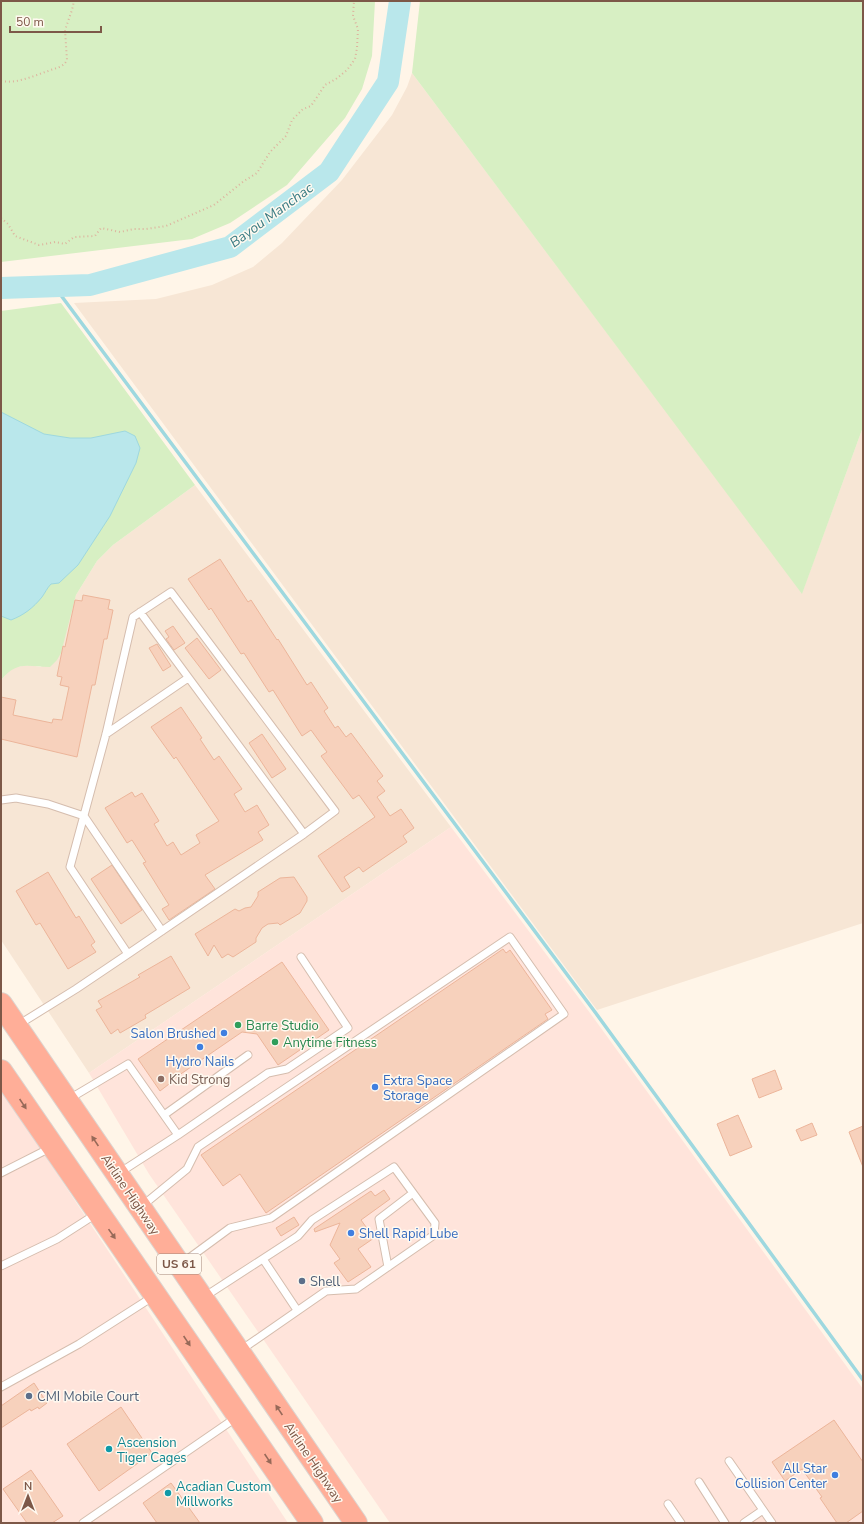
<svg xmlns="http://www.w3.org/2000/svg" width="864" height="1524" font-family="'Nunito Sans',sans-serif">
  <rect width="100%" height="100%" fill="#fff5e8"/>
  <path fill="#f7e6d5" d="M 412,73 L 802,593 L 863,427 L 863,923 L 597,1010 L 74,303 L 156,299 L 212,285 L 253,267 L 282,243 L 342,180 L 392,115 L 407,87 Z
    M 195,485 L 451,827 L 89,1073 L 1,940 L 1,680 L 9,671 L 15,667 L 29,665 L 41,667 L 71,610 L 76,595 L 97,561 L 113,545 Z"/>
  <path fill="#ffe4db" d="M 451,827 L 590,1013 L 863,1389 L 863,1523 L 390,1523 L 149,1174 L 89,1073 Z
    M 1,1090 L 23,1122 L 288,1523 L 1,1523 Z"/>
  <path fill="#d7efc3" d="M 1,1 L 375,1 L 372,56 L 362,89 L 345,118 L 287,185 L 230,223 L 192,239 L 1,262 Z
    M 420,1 L 863,1 L 863,427 L 802,594 L 412,73 Z
    M 61,303 L 195,485 L 113,545 L 97,561 L 76,595 L 61,653 L 57,660 L 50,667 C 27,667 18,660 1,680 L 1,311 Z"/>
  <path fill="#b9e7eb" stroke="#9ed8df" d="M 1,412 L 44,434 L 70,438 L 91,438 L 125,431 L 135,436 L 140,448 L 136,463 L 110,516 L 78,565 L 59,583 L 51,584 C 47,588 45,593 42,597 C 33,608 24,615 11,620 L 1,616 Z"/>
  <g fill="none" stroke-linecap="round" stroke-linejoin="round">
    <path stroke="#9ed8df" stroke-width="3.5" d="M 54,286 L 595,1012 L 863,1380"/>
    <path stroke="#b9e7eb" stroke-width="22" d="M 1,288 L 90,285 L 230,247 L 329,172 L 388,82 L 400,1"/>
  </g>
  <path fill="#f7d1bc" stroke="#ecb59a" d="M 220,559 L 248,602 L 251,600 L 277,640 L 278,639 L 307,685 L 311,682 L 328,708 L 324,711 L 335,728 L 338,726 L 346,737 L 351,733 L 383,776 L 377,781 L 385,791 L 377,797 L 390,816 L 401,809 L 414,828 L 403,836 L 407,842 L 363,872 L 359,867 L 344,877 L 350,887 L 342,892 L 318,856 L 375,817 L 359,795 L 353,799 L 321,756 L 327,752 L 311,730 L 302,736 L 273,690 L 269,692 L 244,653 L 241,654 L 211,608 L 209,610 L 188,579 Z
    M 83,595 L 110,600 L 108,609 L 113,610 L 107,639 L 104,639 L 95,685 L 92,685 L 77,757 L 1,739 L 1,697 L 16,700 L 13,715 L 52,723 L 53,719 L 62,720 L 69,687 L 60,685 L 62,677 L 57,676 L 63,646 L 65,647 L 75,600 L 82,601 Z
    M 173,626 L 185,643 L 174,650 L 166,639 L 169,637 L 165,631 Z
    M 197,638 L 221,670 L 209,679 L 185,648 Z
    M 157,644 L 171,666 L 163,671 L 149,648 Z
    M 181,707 L 202,738 L 200,739 L 214,760 L 219,756 L 242,789 L 234,794 L 245,812 L 257,805 L 269,825 L 258,832 L 263,840 L 205,875 L 215,889 L 169,920 L 162,909 L 169,905 L 143,863 L 146,862 L 132,840 L 127,843 L 105,808 L 132,792 L 135,797 L 142,793 L 159,821 L 154,824 L 167,846 L 173,842 L 181,855 L 200,843 L 196,835 L 219,821 L 176,757 L 174,759 L 151,727 Z
    M 262,734 L 286,769 L 272,778 L 249,743 Z
    M 112,865 L 142,910 L 121,924 L 91,879 Z
    M 48,872 L 76,918 L 79,916 L 95,942 L 91,945 L 96,952 L 68,969 L 40,923 L 36,925 L 16,891 Z
    M 294,877 L 307,897 L 307,901 L 300,913 L 280,925 L 278,923 L 268,924 L 262,928 L 256,938 L 256,942 L 233,957 L 228,954 L 222,958 L 214,945 L 208,956 L 195,934 L 235,909 L 239,911 L 245,908 L 251,907 L 258,896 L 258,892 L 280,878 Z
    M 503,949 L 506,953 L 510,950 L 552,1010 L 545,1014 L 548,1019 L 266,1213 L 240,1174 L 223,1186 L 201,1155 Z
    M 171,956 L 190,988 L 145,1015 L 146,1018 L 120,1033 L 118,1029 L 111,1034 L 96,1010 L 102,1007 L 98,1001 L 140,977 L 138,975 Z
    M 282,962 L 329,1030 L 278,1065 L 257,1034 L 242,1032 L 172,1080 L 173,1081 L 160,1091 L 138,1059 Z
    M 775,1070 L 782,1089 L 759,1098 L 752,1079 Z
    M 738,1115 L 752,1147 L 730,1156 L 717,1124 Z
    M 812,1123 L 817,1135 L 801,1141 L 796,1130 Z
    M 863,1126 L 863,1167 L 849,1132 Z
    M 384,1190 L 390,1199 L 361,1220 L 374,1238 L 358,1249 L 371,1267 L 348,1282 L 334,1263 L 340,1259 L 330,1245 L 340,1223 L 315,1232 L 314,1229 L 371,1191 L 375,1196 Z
    M 294,1217 L 299,1225 L 281,1236 L 276,1228 Z
    M 34,1383 L 47,1403 L 39,1409 L 38,1407 L 31,1411 L 30,1409 L 1,1428 L 1,1406 Z
    M 121,1407 L 152,1453 L 99,1491 L 67,1444 Z
    M 834,1420 L 863,1462 L 863,1511 L 846,1523 L 837,1523 L 820,1498 L 822,1497 L 802,1469 L 785,1481 L 772,1462 Z
    M 31,1470 L 63,1516 L 52,1523 L 27,1523 L 3,1489 Z
    M 171,1483 L 200,1523 L 157,1523 L 143,1503 Z"/>
  <g fill="none" stroke-linecap="round" stroke-linejoin="round">
    <defs>
      <path id="lane" d="M 171,592 L 335,811 L 304,834 L 128,954 L 70,867 L 106,734 L 133,617 Z
        M 140,612 L 304,834
        M 106,734 L 188,678
        M 1,800 L 16,798 L 48,804 L 84,816 L 162,931
        M 18,1025 L 76,989 L 128,954
        M 69,1099 L 128,1064 L 178,1135 L 119,1173
        M 164,1115 L 248,1055
        M 178,1135 L 268,1073 L 287,1069 L 348,1028 L 301,957
        M 1,1173 L 50,1148
        M 142,1206 L 187,1169 L 198,1147 L 510,937 L 564,1014 L 271,1218 L 230,1228 L 181,1264
        M 263,1259 L 297,1310
        M 1,1266 L 57,1239 L 96,1214
        M 388,1267 L 379,1219 L 413,1193
        M 204,1297 L 298,1236 L 312,1220 L 394,1167 L 435,1223 L 434,1235 L 356,1289 L 326,1291 L 241,1350
        M 1,1387 L 79,1344 L 154,1296
        M 729,1461 L 763,1510
        M 699,1482 L 725,1523
        M 668,1504 L 681,1523
        M 83,1523 L 237,1417
        M 744,1523 L 763,1510 L 772,1523"/>
      <path id="highway" d="M 1,1004 L 356,1523
        M 1,1071 L 312,1523"/>
    </defs>
    <use href="#lane" stroke="#d5bdae" stroke-width="9"/>
    <use href="#highway" stroke="#ddd4cf" stroke-width="24"/>
    <path stroke="#ddb39e" stroke-width="2" stroke-dasharray="1 3" stroke-linecap="butt" d="M 1,81 C 17,84 33,76 48,71 C 55,68 63,68 67,60 L 65,30 L 72,10 L 74,1
      M 1,218 L 8,224 L 15,236 L 39,245 L 55,242 L 65,244 L 74,237 L 95,236 L 101,228 L 120,232 L 134,229 L 146,229 L 166,226 L 214,205 L 244,181 L 257,173 L 270,152 L 286,136 L 292,120 L 303,109 L 311,106 L 325,85 L 336,79 L 347,70 L 355,59 L 357,48 L 358,29 L 353,16 L 354,1"/>
    <use href="#lane" stroke="#fff" stroke-width="7"/>
    <use href="#highway" stroke="#ffae98" stroke-width="22"/>
  </g>
  <defs><path id="oneway-solid" d="M-6-.8H1V-3.2L6.5 0L1 3.2V.8H-6Z"/></defs>
  <g fill="#976958">
    <use href="#oneway-solid" transform="translate(23 1104) rotate(56)"/>
    <use href="#oneway-solid" transform="translate(95 1141) rotate(-124)"/>
    <use href="#oneway-solid" transform="translate(112 1234) rotate(55)"/>
    <use href="#oneway-solid" transform="translate(187 1341) rotate(56)"/>
    <use href="#oneway-solid" transform="translate(279 1410) rotate(-124)"/>
    <use href="#oneway-solid" transform="translate(268 1459) rotate(56)"/>
  </g>
  <g fill="#2e9e5b" stroke="#fff9f0" stroke-width="1.5">
    <circle cx="238" cy="1025" r="4"/>
    <circle cx="275" cy="1042" r="4"/>
  </g>
  <g fill="#3f7fe0" stroke="#fff9f0" stroke-width="1.5">
    <circle cx="224" cy="1033" r="4"/>
    <circle cx="200" cy="1047" r="4"/>
    <circle cx="375" cy="1087" r="4"/>
    <circle cx="351" cy="1233" r="4"/>
    <circle cx="835" cy="1475" r="4"/>
  </g>
  <circle fill="#8d6e63" stroke="#fff9f0" stroke-width="1.5" cx="161" cy="1079" r="4"/>
  <g fill="#5c6f8a" stroke="#fff9f0" stroke-width="1.5">
    <circle cx="302" cy="1281" r="4"/>
    <circle cx="29" cy="1396" r="4"/>
  </g>
  <g fill="#0f9aa8" stroke="#fff9f0" stroke-width="1.5">
    <circle cx="109" cy="1449" r="4"/>
    <circle cx="168" cy="1493" r="4"/>
  </g>
  <g text-anchor="middle" stroke-width="3" stroke-linejoin="round" paint-order="stroke">
    <rect fill="#fff9f0" stroke="#a4887a" stroke-width="1" x="157" y="1254" width="44" height="20" rx="3"/>
    <g font-size="12" font-weight="bold" fill="#7d5848">
      <text x="179" y="1268">US 61</text>
    </g>
    <g font-size="13" fill="#27864d" stroke="#fff9f0" text-anchor="start">
      <text x="246" y="1030">Barre Studio</text>
      <text x="283" y="1047">Anytime Fitness</text>
    </g>
    <g font-size="13" fill="#366cbe" stroke="#fff9f0" text-anchor="end">
      <text x="216" y="1038">Salon Brushed</text>
      <text x="200" y="1066" text-anchor="middle">Hydro Nails</text>
      <text x="383" y="1085" text-anchor="start">Extra Space<tspan x="383" dy="15">Storage</tspan></text>
      <text x="359" y="1238" text-anchor="start">Shell Rapid Lube</text>
      <text x="827" y="1473">All Star<tspan x="827" dy="15">Collision Center</tspan></text>
    </g>
    <g font-size="13" fill="#785e54" stroke="#fff9f0" text-anchor="start">
      <text x="169" y="1084">Kid Strong</text>
    </g>
    <g font-size="13" fill="#7d5848" stroke="#fff9f0">
      <text transform="translate(131 1194) rotate(56)" y="5">Airline Highway</text>
      <text transform="translate(314 1462) rotate(56)" y="5">Airline Highway</text>
    </g>
    <g font-size="13" fill="#4e5e75" stroke="#fff9f0" text-anchor="start">
      <text x="310" y="1286">Shell</text>
      <text x="37" y="1401">CMI Mobile Court</text>
    </g>
    <g font-size="13" fill="#0d838f" stroke="#fff9f0" text-anchor="start">
      <text x="117" y="1447">Ascension<tspan x="117" dy="15">Tiger Cages</tspan></text>
      <text x="176" y="1491">Acadian Custom<tspan x="176" dy="15">Millworks</tspan></text>
    </g>
    <g font-size="14" font-style="italic" fill="#397b83" stroke="#fff9f0">
      <text transform="translate(271 215) rotate(-36)" y="5">Bayou Manchac</text>
    </g>
  </g>
  <rect width="864" height="1524" fill="none" stroke="#7d5848" stroke-width="4"/>
  <g transform="translate(28 1496)" stroke="#fff9f0" stroke-width="3" paint-order="stroke">
  <path d="M0-3L7 15L0 10L-7 15Z" fill="#7d5848"/>
  <text y="-6" font-size="11" font-weight="bold" text-anchor="middle" fill="#7d5848">N</text>
  </g>
  <path d="M10 26v6h91v-6" fill="none" stroke="#7d5848" stroke-width="2"/>
  <text x="16" y="26" font-size="12" fill="#7d5848" stroke="#fff9f0" stroke-width="3" paint-order="stroke">50 m</text>
</svg>
